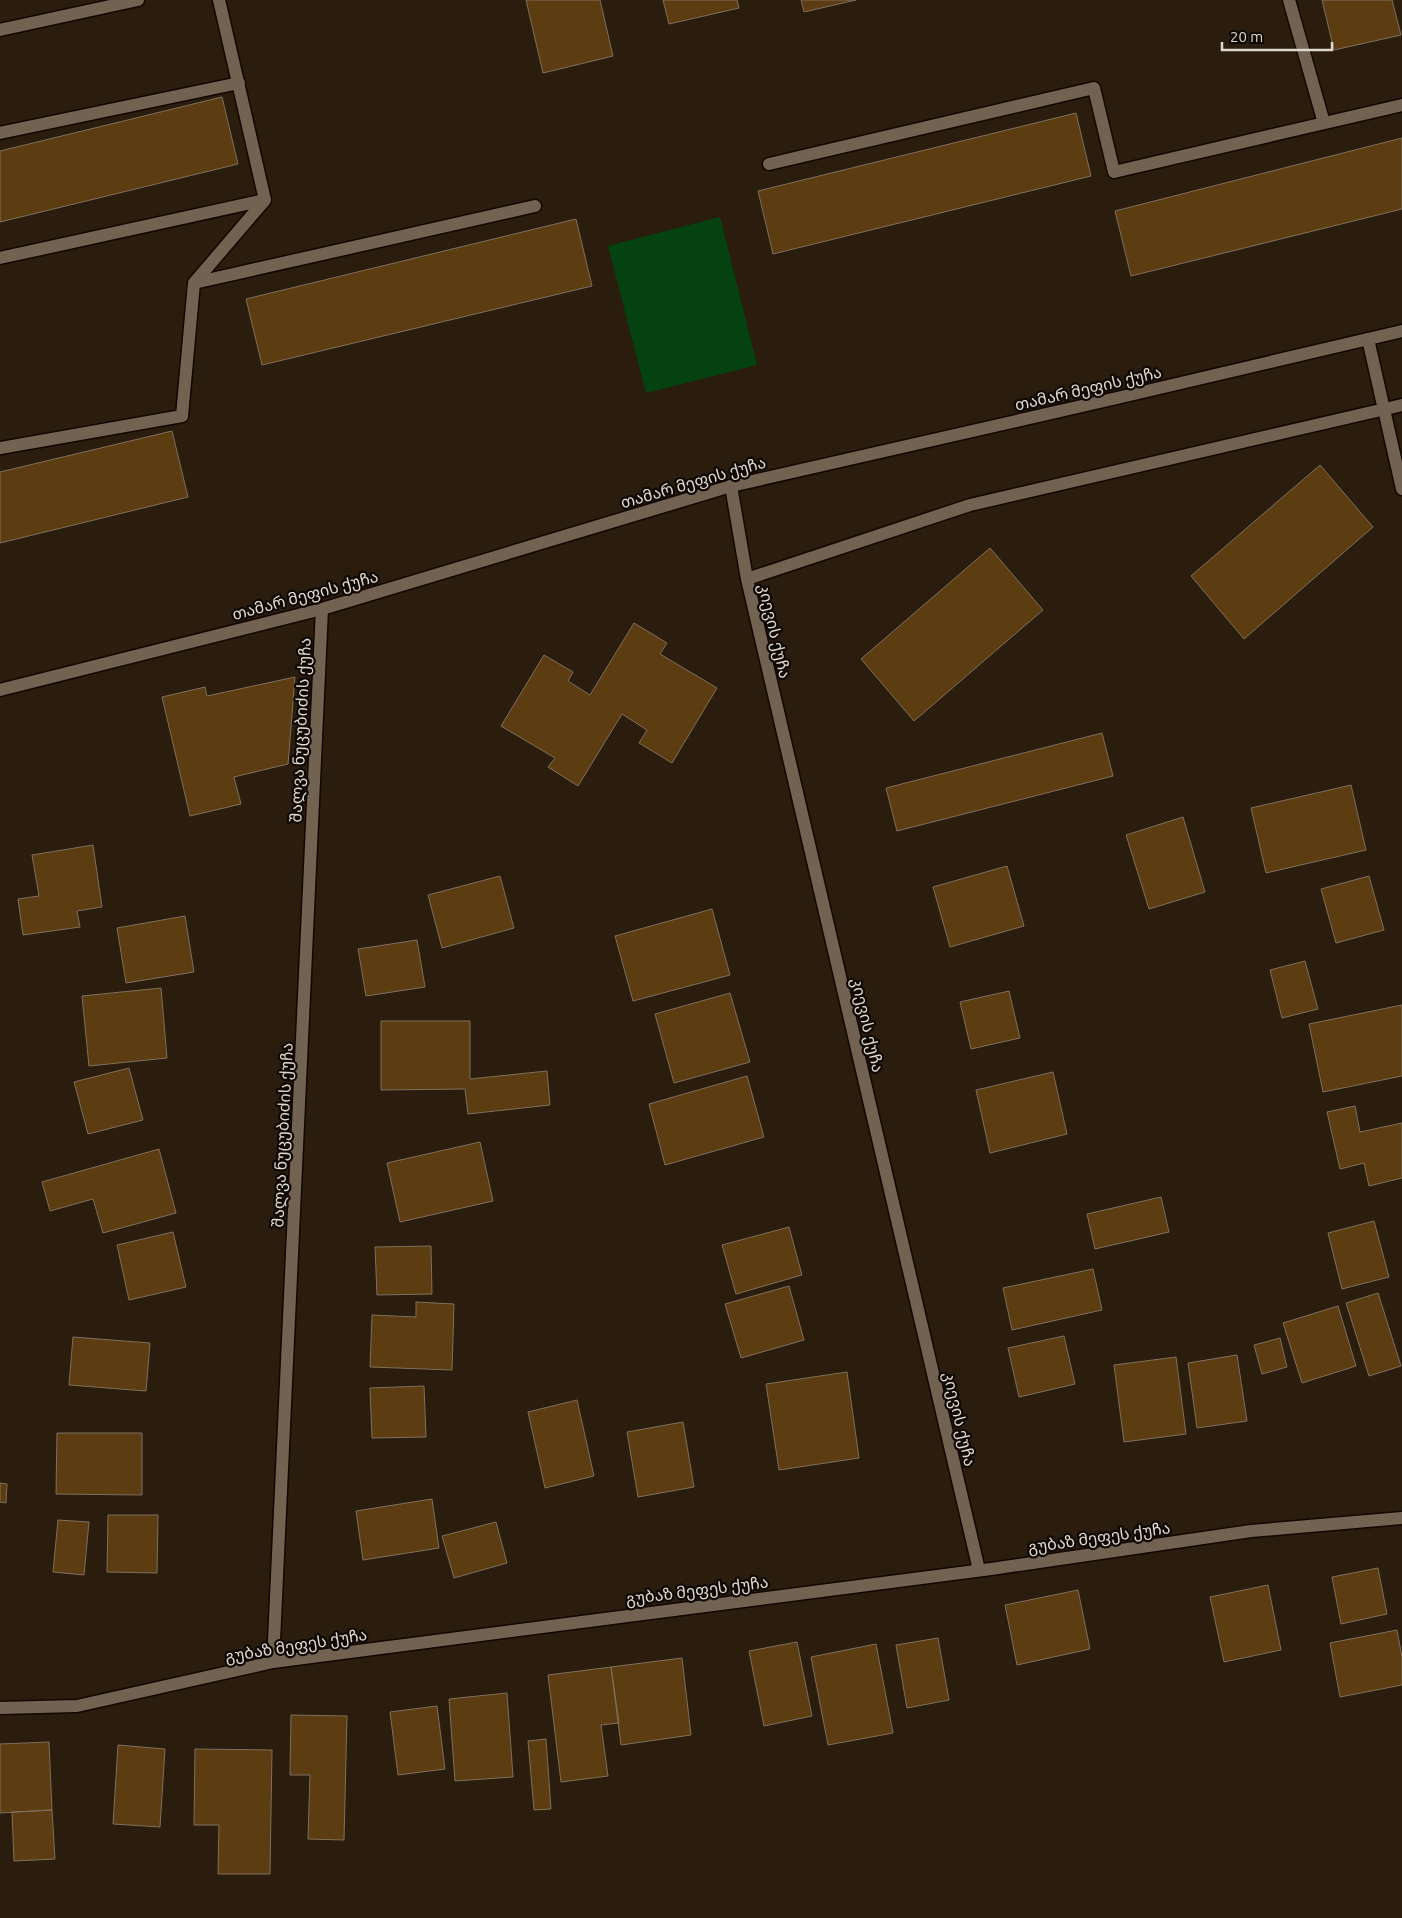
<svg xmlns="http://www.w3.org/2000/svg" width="1402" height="1918" font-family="Ubuntu,'Noto Sans Georgian',sans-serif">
  <rect width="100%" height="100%" fill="#2a1d0e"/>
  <path fill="#054211" d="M 720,217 L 757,365 L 646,393 L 608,246 Z"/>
  <path fill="#5c3c11" stroke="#7f705e" d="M 526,0 L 600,0 L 613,56 L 543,73 Z
    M 663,0 L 737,0 L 739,8 L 669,24 Z
    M 801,0 L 856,0 L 804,12 Z
    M 1322,0 L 1392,0 L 1401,35 L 1334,50 Z
    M 222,97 L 238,164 L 0,222 L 0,151 Z
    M 1076,113 L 1091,176 L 773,254 L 758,191 Z
    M 1402,138 L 1402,209 L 1131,276 L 1115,211 Z
    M 576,219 L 592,286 L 262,365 L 246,299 Z
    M 172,431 L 188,497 L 0,543 L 0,472 Z
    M 1320,465 L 1373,527 L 1244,639 L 1191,576 Z
    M 990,548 L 1043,610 L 914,721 L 861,659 Z
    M 634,623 L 667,643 L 660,654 L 717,688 L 672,763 L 639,743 L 647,730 L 622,714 L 578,786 L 548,767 L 555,758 L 501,726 L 544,655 L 573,672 L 568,681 L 590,695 Z
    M 295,677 L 288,764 L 234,777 L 241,804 L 190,816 L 162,697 L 205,687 L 207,696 Z
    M 1102,733 L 1113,776 L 897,831 L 886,788 Z
    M 1351,785 L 1366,850 L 1266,873 L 1251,808 Z
    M 1183,817 L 1205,892 L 1149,909 L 1126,835 Z
    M 93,845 L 102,907 L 77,911 L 80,927 L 23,935 L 18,899 L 39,896 L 32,855 Z
    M 1007,866 L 1024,926 L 950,947 L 933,887 Z
    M 500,876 L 514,928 L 442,948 L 428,895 Z
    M 1369,876 L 1384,930 L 1336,943 L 1321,889 Z
    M 712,909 L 730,975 L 633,1001 L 615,936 Z
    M 185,916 L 194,972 L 126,983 L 117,928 Z
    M 417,940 L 425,987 L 366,996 L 358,949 Z
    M 1305,961 L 1318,1009 L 1282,1018 L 1270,970 Z
    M 161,988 L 167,1058 L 89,1066 L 82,996 Z
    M 1009,991 L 1020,1038 L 971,1049 L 960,1002 Z
    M 730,993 L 750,1062 L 674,1083 L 655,1014 Z
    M 1402,1005 L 1402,1076 L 1323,1092 L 1309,1024 Z
    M 381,1021 L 470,1021 L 470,1079 L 547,1071 L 550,1105 L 468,1114 L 465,1089 L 381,1090 Z
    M 129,1068 L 143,1120 L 88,1134 L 74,1082 Z
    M 1053,1072 L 1067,1134 L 990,1153 L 976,1090 Z
    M 747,1076 L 764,1137 L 665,1165 L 649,1104 Z
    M 1355,1106 L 1360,1132 L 1402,1123 L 1402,1178 L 1369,1186 L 1364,1163 L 1340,1169 L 1327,1112 Z
    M 480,1142 L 493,1201 L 400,1222 L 387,1163 Z
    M 159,1149 L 176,1213 L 103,1233 L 93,1199 L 50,1211 L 42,1182 Z
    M 1161,1197 L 1169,1232 L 1095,1249 L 1087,1214 Z
    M 1374,1221 L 1389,1277 L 1342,1289 L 1328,1233 Z
    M 789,1227 L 802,1275 L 736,1294 L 722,1245 Z
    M 173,1232 L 186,1287 L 129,1300 L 117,1245 Z
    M 431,1246 L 432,1294 L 377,1295 L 375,1247 Z
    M 1093,1269 L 1102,1310 L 1012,1330 L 1003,1288 Z
    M 789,1286 L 804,1340 L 741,1358 L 725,1304 Z
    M 1378,1293 L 1401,1366 L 1369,1376 L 1346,1303 Z
    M 416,1302 L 454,1304 L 452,1370 L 370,1367 L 372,1315 L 416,1317 Z
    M 1338,1306 L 1356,1366 L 1302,1383 L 1283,1323 Z
    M 1064,1336 L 1075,1384 L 1019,1397 L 1008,1348 Z
    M 73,1337 L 150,1343 L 146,1391 L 69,1385 Z
    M 1280,1338 L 1287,1367 L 1262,1374 L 1254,1345 Z
    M 1237,1355 L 1247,1421 L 1197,1428 L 1188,1363 Z
    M 1176,1357 L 1186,1434 L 1124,1442 L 1114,1365 Z
    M 847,1372 L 859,1458 L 779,1470 L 766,1384 Z
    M 424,1386 L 426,1437 L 372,1438 L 370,1388 Z
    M 577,1400 L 594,1476 L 545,1488 L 528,1412 Z
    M 683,1422 L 694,1487 L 638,1497 L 627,1432 Z
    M 57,1433 L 142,1433 L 142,1495 L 56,1494 Z
    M 0,1483 L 7,1484 L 6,1503 L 0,1502 Z
    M 432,1499 L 439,1548 L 363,1560 L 356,1511 Z
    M 108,1515 L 158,1515 L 157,1573 L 107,1572 Z
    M 58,1520 L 89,1522 L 84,1575 L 53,1572 Z
    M 496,1522 L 507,1563 L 454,1578 L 442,1536 Z
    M 1378,1568 L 1387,1614 L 1341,1624 L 1332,1577 Z
    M 1268,1585 L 1281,1650 L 1224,1662 L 1210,1597 Z
    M 1078,1590 L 1090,1649 L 1017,1665 L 1005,1605 Z
    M 1397,1630 L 1402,1657 L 1402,1685 L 1340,1697 L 1330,1643 Z
    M 938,1638 L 949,1700 L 907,1708 L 896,1645 Z
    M 797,1642 L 812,1716 L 764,1726 L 749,1651 Z
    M 876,1644 L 893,1733 L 828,1745 L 811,1657 Z
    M 682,1658 L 691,1735 L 621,1745 L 611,1667 Z
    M 611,1667 L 619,1723 L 601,1725 L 608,1776 L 561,1782 L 548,1675 Z
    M 507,1693 L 513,1777 L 455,1781 L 449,1699 Z
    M 437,1706 L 445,1769 L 398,1775 L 390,1712 Z
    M 291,1715 L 347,1716 L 344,1840 L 308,1839 L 310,1775 L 290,1775 Z
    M 546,1739 L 551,1809 L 534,1810 L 528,1741 Z
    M 49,1742 L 52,1810 L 0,1813 L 0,1744 Z
    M 118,1745 L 165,1749 L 160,1827 L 113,1824 Z
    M 195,1749 L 272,1750 L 270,1874 L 218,1874 L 219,1825 L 194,1825 Z
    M 52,1810 L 55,1859 L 14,1861 L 12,1812 Z"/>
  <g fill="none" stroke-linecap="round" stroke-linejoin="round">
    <defs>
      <path id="lane" d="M 1289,0 L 1324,123
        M 0,30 L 138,0
        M 0,133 L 239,83
        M 769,164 L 1094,88 L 1114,172 L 1402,105
        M 0,258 L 265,200
        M 194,283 L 535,206
        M 0,448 L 182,416 L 194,283 L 265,200 L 219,0
        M 747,579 L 970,505 L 1402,405"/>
      <path id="street" d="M 1368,339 L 1402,489
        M 731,486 L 747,579 L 979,1570
        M 273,1662 L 322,609
        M 0,1708 L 77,1706 L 273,1662 L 991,1569 L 1251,1531 L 1402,1518"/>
      <path id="secondary" d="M 0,690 L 322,609 L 731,486 L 1117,398 L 1402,331"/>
    </defs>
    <use href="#lane" stroke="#120700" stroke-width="15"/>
    <use href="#street" stroke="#120700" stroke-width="15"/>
    <use href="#secondary" stroke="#120700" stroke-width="15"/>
    <use href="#lane" stroke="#726251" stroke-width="12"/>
    <use href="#street" stroke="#726251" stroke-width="12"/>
    <use href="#secondary" stroke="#726251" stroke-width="12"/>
  </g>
  <g text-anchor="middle" stroke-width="4.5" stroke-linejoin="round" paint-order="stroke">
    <g font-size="16" fill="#e0d8ce" stroke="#0e0904">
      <text transform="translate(1088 388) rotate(-13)" y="6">თამარ მეფის ქუჩა</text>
      <text transform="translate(693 482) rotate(-16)" y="6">თამარ მეფის ქუჩა</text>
      <text transform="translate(305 595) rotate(-15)" y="6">თამარ მეფის ქუჩა</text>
      <text transform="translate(775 631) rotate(77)" y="6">კიევის ქუჩა</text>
      <text transform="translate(300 730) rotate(-87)" y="6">შალვა ნუცუბიძის ქუჩა</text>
      <text transform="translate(868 1025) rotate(77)" y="6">კიევის ქუჩა</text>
      <text transform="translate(282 1135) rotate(-87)" y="6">შალვა ნუცუბიძის ქუჩა</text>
      <text transform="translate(960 1419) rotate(77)" y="6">კიევის ქუჩა</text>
      <text transform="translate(1099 1537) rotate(-8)" y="6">გუბაზ მეფეს ქუჩა</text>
      <text transform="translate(697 1590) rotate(-7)" y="6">გუბაზ მეფეს ქუჩა</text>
      <text transform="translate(296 1645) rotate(-9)" y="6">გუბაზ მეფეს ქუჩა</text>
    </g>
  </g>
  <path d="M1222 42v8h110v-8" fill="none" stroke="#e0d8ce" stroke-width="2.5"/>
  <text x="1230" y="42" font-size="15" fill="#e0d8ce" stroke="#0e0904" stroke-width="4" paint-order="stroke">20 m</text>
</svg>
